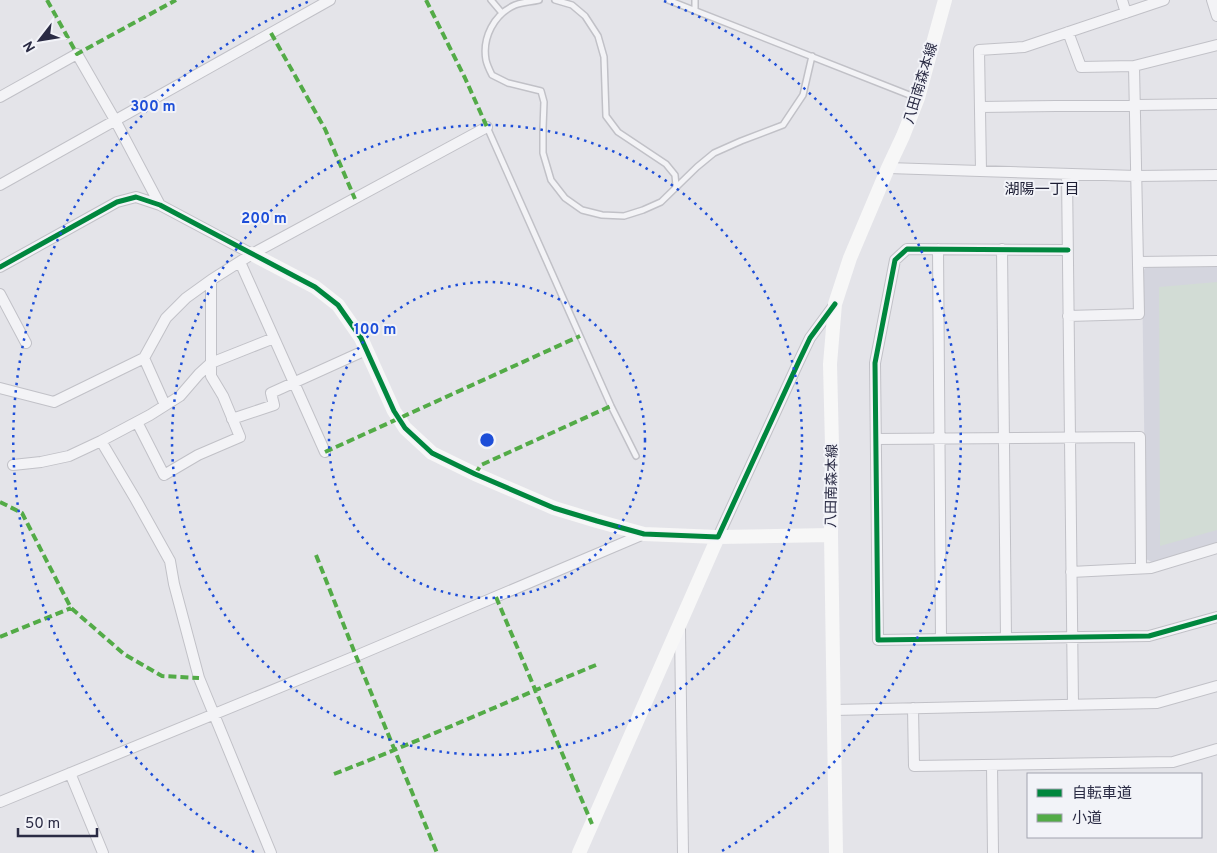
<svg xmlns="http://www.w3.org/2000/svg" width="1217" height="853" font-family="Overpass,'Noto Sans JP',sans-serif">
  <rect width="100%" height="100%" fill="#e4e4e9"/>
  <path fill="#d4d5de" d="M 1146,267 L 1217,267 L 1217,543 L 1152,562 L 1146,559 L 1142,273 Z"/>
  <path fill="#d2dcd5" d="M 1217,282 L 1217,530 L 1160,546 L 1159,287 Z"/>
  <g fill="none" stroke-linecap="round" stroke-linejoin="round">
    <defs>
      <path id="lane" d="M 491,0 L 502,13
        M 539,0 C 531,2 522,2 515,5 C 494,14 482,38 486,60 C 487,65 490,71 492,75 L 508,83 L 541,91 L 544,102 L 543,128 L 543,153 L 551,180 L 565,198 L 582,210 L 602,215 L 624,216 L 643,210 L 661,202 L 697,167 L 714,153 L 741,141 L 783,125 L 803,95 L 812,56
        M 555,0 L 572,5 L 585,16 L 598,36 L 604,57 L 606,116 L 618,132 L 666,164 L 675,175 L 676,186
        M 668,0 L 917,98
        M 695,0 L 695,11
        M 487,127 L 611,406 L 636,456"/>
      <path id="street" d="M 1122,0 L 1126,13
        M 1212,0 L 1217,16
        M 1068,32 L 1081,67 L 1134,66 L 1217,45
        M 0,97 L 77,54 L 115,120 L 160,205
        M 980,107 L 1217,104
        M 888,168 L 1136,176 L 1217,175
        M 981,171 L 979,50 L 1024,47 L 1164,0
        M 1067,174 L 1073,705
        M 0,185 L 330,0
        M 938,249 L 941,639
        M 1002,249 L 1006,638
        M 1068,250 L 907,249 L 895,260 L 875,363 L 878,640 L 1149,636 L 1217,617
        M 240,262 L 325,452
        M 1138,262 L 1217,261
        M 0,267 L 117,202 L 136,197 L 160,205 L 252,254
        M 0,294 L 26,343
        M 1068,316 L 1139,314 L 1134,66
        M 144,358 L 165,405
        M 0,388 L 54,402 L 144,358 L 166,318 L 186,298 L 211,280 L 252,254 L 487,127
        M 232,419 L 274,405 L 271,393 L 366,350
        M 137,422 L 164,475 L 198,455 L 240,437 L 223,396 L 211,376 L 211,280
        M 876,439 L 1140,437 L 1141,568
        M 101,441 L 136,500 L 170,561 L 174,584 L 199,678 L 271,853
        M 13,465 L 41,462 L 69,456 L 101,441 L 150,415 L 180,396 L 199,374 L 211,363 L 274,338
        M 718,537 L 799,361 L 810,338 L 835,304
        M 1071,572 L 1151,568 L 1217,548
        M 680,629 L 683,853
        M 913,708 L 914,766 L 1173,762 L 1217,749
        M 834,710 L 1157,703 L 1217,686
        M 992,765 L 993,853
        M 70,773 L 103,853
        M 0,802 L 356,656 L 644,534"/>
    </defs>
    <use href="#lane" stroke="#c1c1c7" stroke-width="8"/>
    <use href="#street" stroke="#c1c1c7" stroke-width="12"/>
    <use href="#lane" stroke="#f3f3f6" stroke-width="5"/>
    <use href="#street" stroke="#f3f3f6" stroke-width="10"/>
    <path stroke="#f7f7f7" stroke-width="14" d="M 252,254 L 315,287 L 338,305 L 361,338 L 394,411 L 405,428 L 432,453 L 475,474 L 554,508 L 597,521 L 644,534 L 718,537 L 831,535
      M 579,853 L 718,537
      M 836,853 L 831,535 L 832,446 L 830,364 L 835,304 L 850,258 L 888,168 L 903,136 L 918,98 L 945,0"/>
    <path stroke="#53ab47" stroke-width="4" stroke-dasharray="8 4" stroke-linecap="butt" d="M 47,0 L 77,54 L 176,0
      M 426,0 L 465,78 L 487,127
      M 271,33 L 325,129 L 355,199
      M 325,452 L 580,336
      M 475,474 L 481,465 L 611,406
      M 0,502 L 22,513 L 71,608 L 124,654 L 162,676 L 199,678
      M 316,555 L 356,656 L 437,853
      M 496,597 L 592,824
      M 0,637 L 71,608
      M 334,774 C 422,740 508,701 596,665"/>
    <defs>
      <path id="cycleway" d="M 1068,250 L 907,249 L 895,260 L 875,363 L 878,640 L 1149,636 L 1217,617
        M 0,267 L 117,202 L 136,197 L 160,205 L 315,287 L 338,305 L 361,338 L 394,411 L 405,428 L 432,453 L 475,474 L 554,508 L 597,521 L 644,534 L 718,537 L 799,361 L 810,338 L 835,304"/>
    </defs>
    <use href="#cycleway" stroke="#f2f3f8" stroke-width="8"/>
    <use href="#cycleway" stroke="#00873e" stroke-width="5"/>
  </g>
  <g fill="none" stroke="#1d4ed8" stroke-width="2.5" stroke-dasharray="2.5 5">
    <circle cx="487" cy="440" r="158"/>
    <circle cx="487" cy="440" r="315"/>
    <path d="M254 852A473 473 0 0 1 310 1M664 1A473 473 0 0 1 720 852"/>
  </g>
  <g text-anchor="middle" stroke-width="4" stroke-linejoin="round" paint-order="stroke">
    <g font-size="14" fill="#2a2b44" stroke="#f2f3f8">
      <text transform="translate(920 83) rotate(-73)" y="5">八田南森本線</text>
      <text transform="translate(831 486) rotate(-89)" y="5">八田南森本線</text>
    </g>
    <g font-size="15" fill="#1c1d34" stroke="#f2f3f8">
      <text x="1042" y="194">湖陽一丁目</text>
    </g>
  </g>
  <circle cx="487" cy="440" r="8" fill="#1d4ed8" stroke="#f2f3f8" stroke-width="2.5"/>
  <g font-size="15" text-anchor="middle" font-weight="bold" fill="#1d4ed8" stroke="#f2f3f8" stroke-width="4" stroke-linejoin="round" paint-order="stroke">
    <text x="153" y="111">300 m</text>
    <text x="264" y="223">200 m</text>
    <text x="375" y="334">100 m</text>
  </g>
  <rect x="1027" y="773" width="175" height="65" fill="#f2f3f8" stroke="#a2a3b0"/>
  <rect x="1037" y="789" width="25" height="8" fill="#00873e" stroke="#a2a3b0"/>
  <text x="1072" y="798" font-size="15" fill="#2a2b44">自転車道</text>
  <rect x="1037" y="814" width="25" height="8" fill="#53ab47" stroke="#a2a3b0"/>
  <text x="1072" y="823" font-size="15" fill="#2a2b44">小道</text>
  <g transform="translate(40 40) rotate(239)" stroke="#f2f3f8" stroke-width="4" paint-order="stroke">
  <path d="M0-4L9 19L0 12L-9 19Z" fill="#2a2b44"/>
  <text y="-8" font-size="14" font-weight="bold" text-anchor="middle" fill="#2a2b44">N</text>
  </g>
  <path d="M18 828v8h79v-8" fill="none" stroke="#2a2b44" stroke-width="2.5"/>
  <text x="25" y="828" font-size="15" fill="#2a2b44" stroke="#f2f3f8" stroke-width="4" paint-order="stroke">50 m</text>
</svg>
